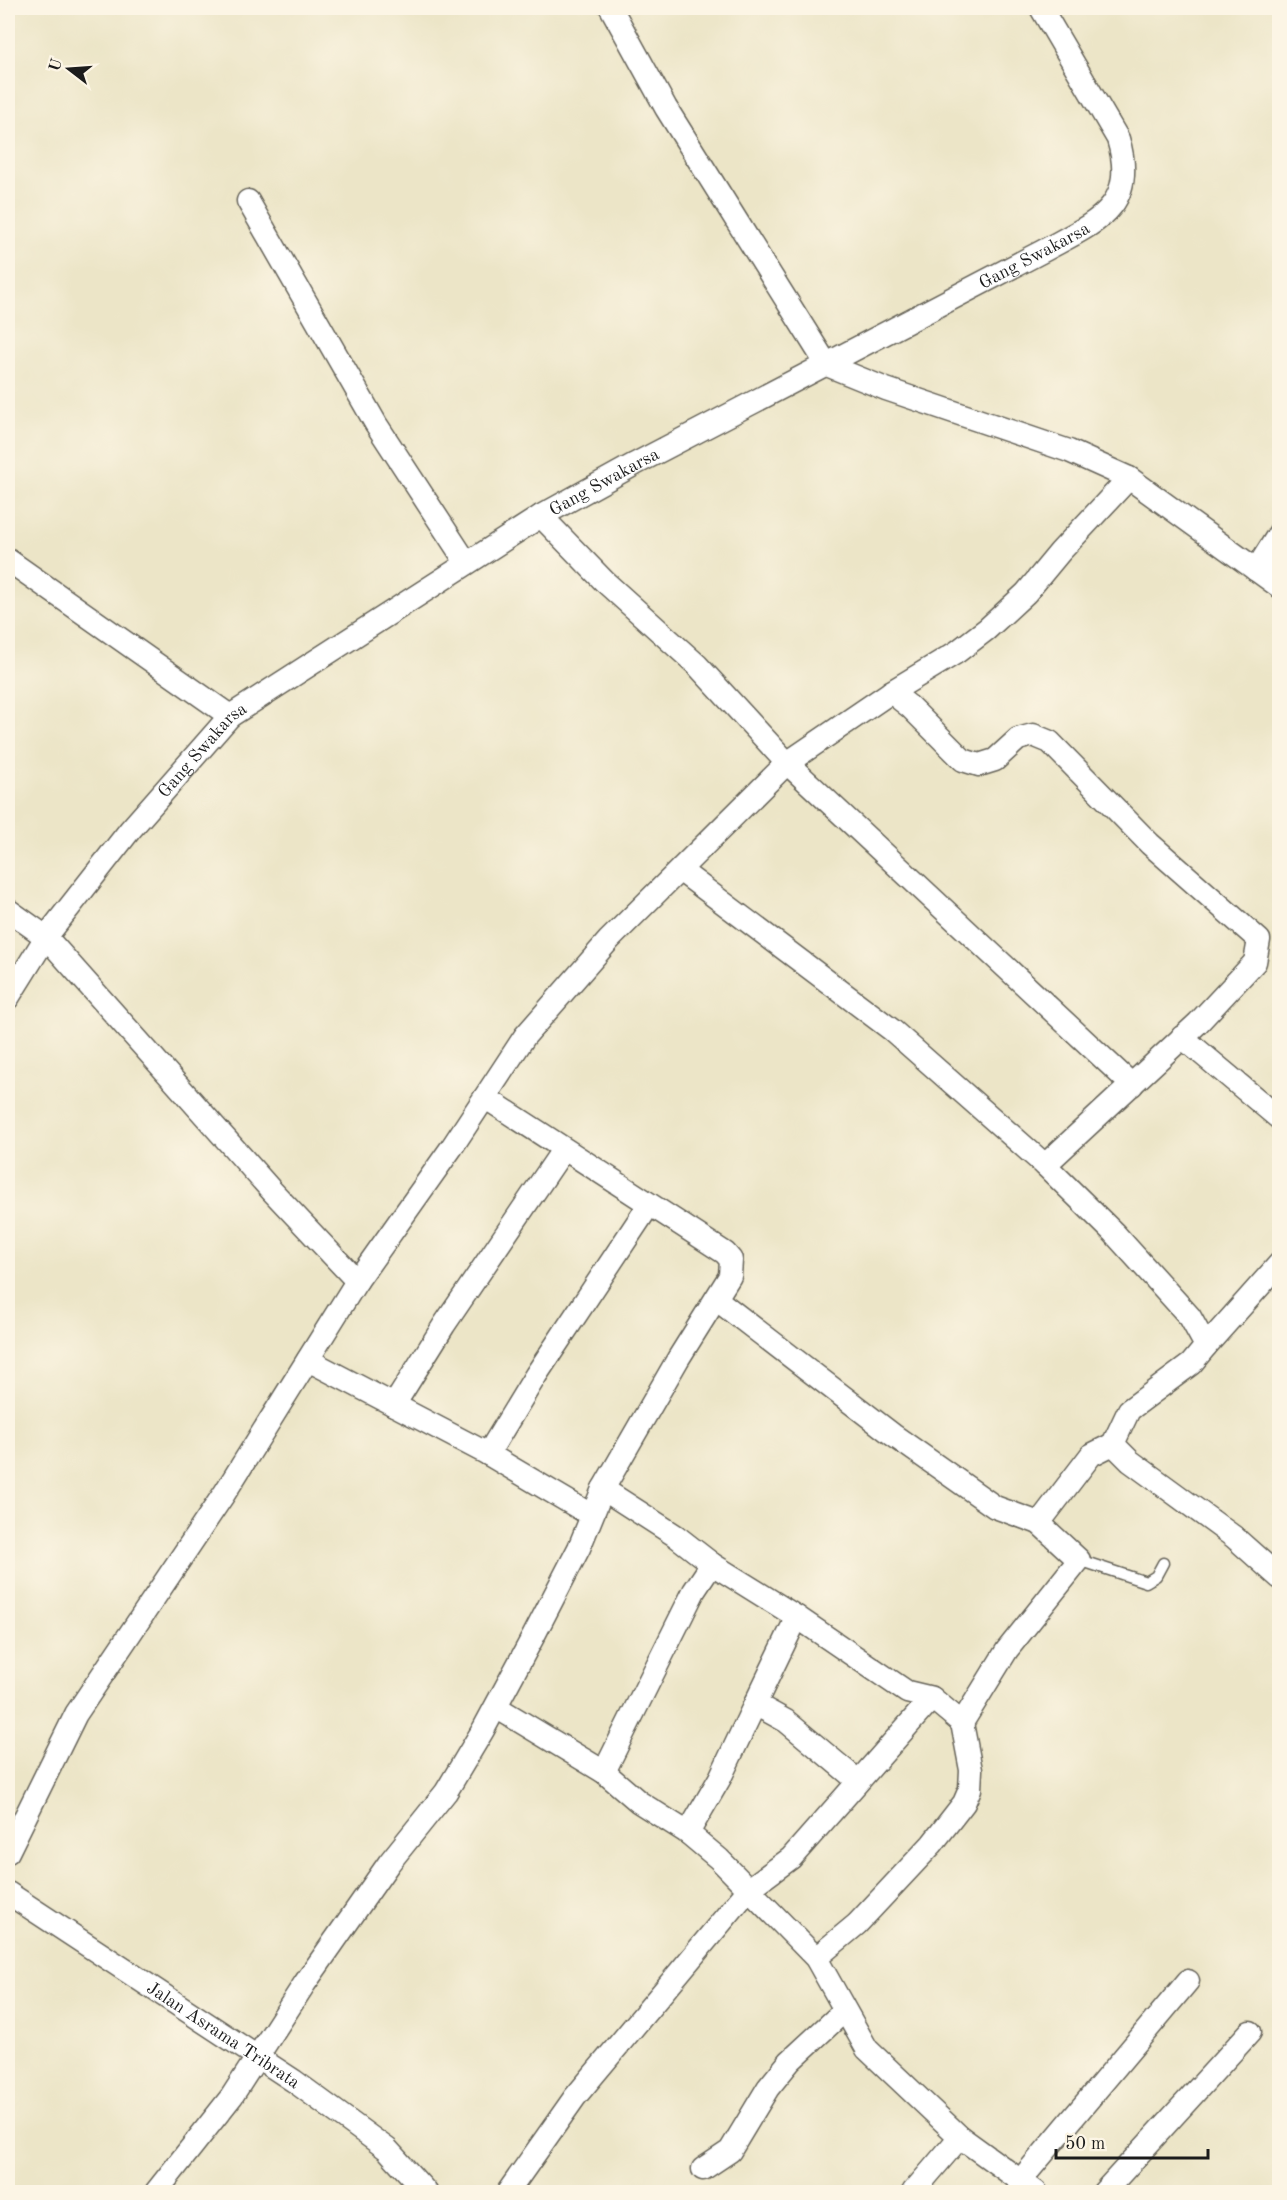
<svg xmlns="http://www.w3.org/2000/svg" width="1287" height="2200" font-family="'Old Standard TT',serif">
  <rect width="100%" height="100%" fill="#fcf5e5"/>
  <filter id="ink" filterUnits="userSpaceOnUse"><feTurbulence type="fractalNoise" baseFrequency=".0167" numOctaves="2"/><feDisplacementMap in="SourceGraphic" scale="12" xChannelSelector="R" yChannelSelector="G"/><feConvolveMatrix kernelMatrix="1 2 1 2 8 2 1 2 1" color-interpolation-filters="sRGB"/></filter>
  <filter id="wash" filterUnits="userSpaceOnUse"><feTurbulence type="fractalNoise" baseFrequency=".008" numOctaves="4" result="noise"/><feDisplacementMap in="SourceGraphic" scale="24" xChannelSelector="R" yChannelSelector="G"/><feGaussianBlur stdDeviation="1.35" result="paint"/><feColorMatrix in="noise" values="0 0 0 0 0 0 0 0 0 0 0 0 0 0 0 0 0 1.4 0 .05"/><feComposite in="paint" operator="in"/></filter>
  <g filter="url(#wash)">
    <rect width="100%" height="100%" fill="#ece5c7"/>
  </g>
  <g filter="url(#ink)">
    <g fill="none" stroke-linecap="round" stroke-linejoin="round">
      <defs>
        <path id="lane" d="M 1079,1560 L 1146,1582 L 1156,1576 L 1163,1563"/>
        <g id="street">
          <path d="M 611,8 L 666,108 L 827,365 L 886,389 L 1069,451 L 1129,478 L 1280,587"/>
          <path d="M 248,201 L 376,424 L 466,562"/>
          <path d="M 541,516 L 604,581 L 697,665 L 787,763 L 1132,1085"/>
          <path d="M 8,560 L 230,716"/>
          <path d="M 1256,570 L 1280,532"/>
          <path d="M 891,692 L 910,707 L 963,760 L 979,765 L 995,760 L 1018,739 L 1033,735 L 1050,742 L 1150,844 L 1259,940 L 1255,962 L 1198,1023 L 1045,1165"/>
          <path d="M 681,871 L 892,1030 L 1045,1165 L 1114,1233 L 1190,1317 L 1206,1346 L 1191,1364 L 1129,1410 L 1113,1444"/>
          <path d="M 8,910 L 46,937 L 272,1191 L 357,1281"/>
          <path id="s1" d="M 8,998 L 46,937 L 130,830 L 230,716 L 541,516 L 635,464 L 1043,251 C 1094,223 1139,208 1118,139 L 1041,8"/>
          <path d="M 1182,1037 L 1280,1119"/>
          <path d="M 716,1299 L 893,1435 L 995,1507 L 1039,1523 L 1091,1455 L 1113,1444 L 1130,1461 L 1234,1537 L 1280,1578"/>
          <path d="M 1206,1346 L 1280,1263"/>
          <path d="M 308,1360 L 488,1454 L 591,1515"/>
          <path d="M 394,1405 L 444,1325 L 563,1150"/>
          <path d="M 488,1454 L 536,1375 L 649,1205"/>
          <path d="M 603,1489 L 676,1536 L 712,1564 L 694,1591 L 604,1772"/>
          <path d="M 712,1564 L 797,1617 L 907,1692 L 932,1698 L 962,1723 L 971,1770 L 970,1789 L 964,1803 L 932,1844 L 857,1924 L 816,1958"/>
          <path d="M 755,1704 L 797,1617"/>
          <path d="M 496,1707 L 604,1772 L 639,1802 L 688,1833 L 719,1859 L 816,1958 L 867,2049 L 960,2137 L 1036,2192"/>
          <path d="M 962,1723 L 1007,1650 L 1079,1560 L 1039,1523"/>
          <path d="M 688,1833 L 720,1778 L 755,1704 L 786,1721 L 858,1781"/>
          <path d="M 8,1852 L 76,1714 L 224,1494 L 357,1281 L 452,1147 L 525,1036 L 609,940 L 787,763 L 891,692 L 957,652 L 987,629 L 1026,593 L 1060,552 L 1129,478"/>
          <path id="s2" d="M 8,1893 L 294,2081 L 387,2149 L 426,2192"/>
          <path d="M 703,2169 L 730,2151 L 768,2088 L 790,2061 L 844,2011"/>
          <path d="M 1020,2181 L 1188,1981"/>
          <path d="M 156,2192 L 232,2096 L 305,1983 L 389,1863 L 446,1792 L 483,1730 L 533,1637 L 579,1548 L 603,1489 L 678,1359 L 730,1276 L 731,1260 L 725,1253 L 486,1098"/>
          <path d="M 508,2192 L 575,2097 L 749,1889 L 791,1858 L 932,1698"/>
          <path d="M 913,2192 L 960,2137"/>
          <path d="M 1104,2192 L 1250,2032"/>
        </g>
      </defs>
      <use href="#lane" stroke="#656258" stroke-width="13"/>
      <use href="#street" stroke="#656258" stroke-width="25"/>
      <use href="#lane" stroke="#fff" stroke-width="10"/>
      <use href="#street" stroke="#fff" stroke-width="22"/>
    </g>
  </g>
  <g text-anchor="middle" stroke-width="4.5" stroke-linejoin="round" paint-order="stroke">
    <g font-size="18" fill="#1c1c1c" stroke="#fcf5e5">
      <text dy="6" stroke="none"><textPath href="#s1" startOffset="1287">Gang Swakarsa</textPath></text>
      <text dy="6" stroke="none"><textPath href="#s1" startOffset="801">Gang Swakarsa</textPath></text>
      <text dy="6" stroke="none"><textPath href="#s1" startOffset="316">Gang Swakarsa</textPath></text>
      <text dy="6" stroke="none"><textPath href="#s2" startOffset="258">Jalan Asrama Tribrata</textPath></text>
    </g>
  </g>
  <rect width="1287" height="2200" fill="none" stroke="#fcf5e5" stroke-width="30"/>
  <g transform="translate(69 69) rotate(287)" stroke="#fcf5e5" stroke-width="4.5" paint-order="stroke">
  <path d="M0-4.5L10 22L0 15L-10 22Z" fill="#1c1c1c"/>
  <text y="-9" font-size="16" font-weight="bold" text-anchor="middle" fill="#1c1c1c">U</text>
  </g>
  <path d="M1056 2149v9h152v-9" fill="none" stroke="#1c1c1c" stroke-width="3"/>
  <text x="1065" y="2149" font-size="18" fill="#1c1c1c" stroke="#fcf5e5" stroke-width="4.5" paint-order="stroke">50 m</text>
</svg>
